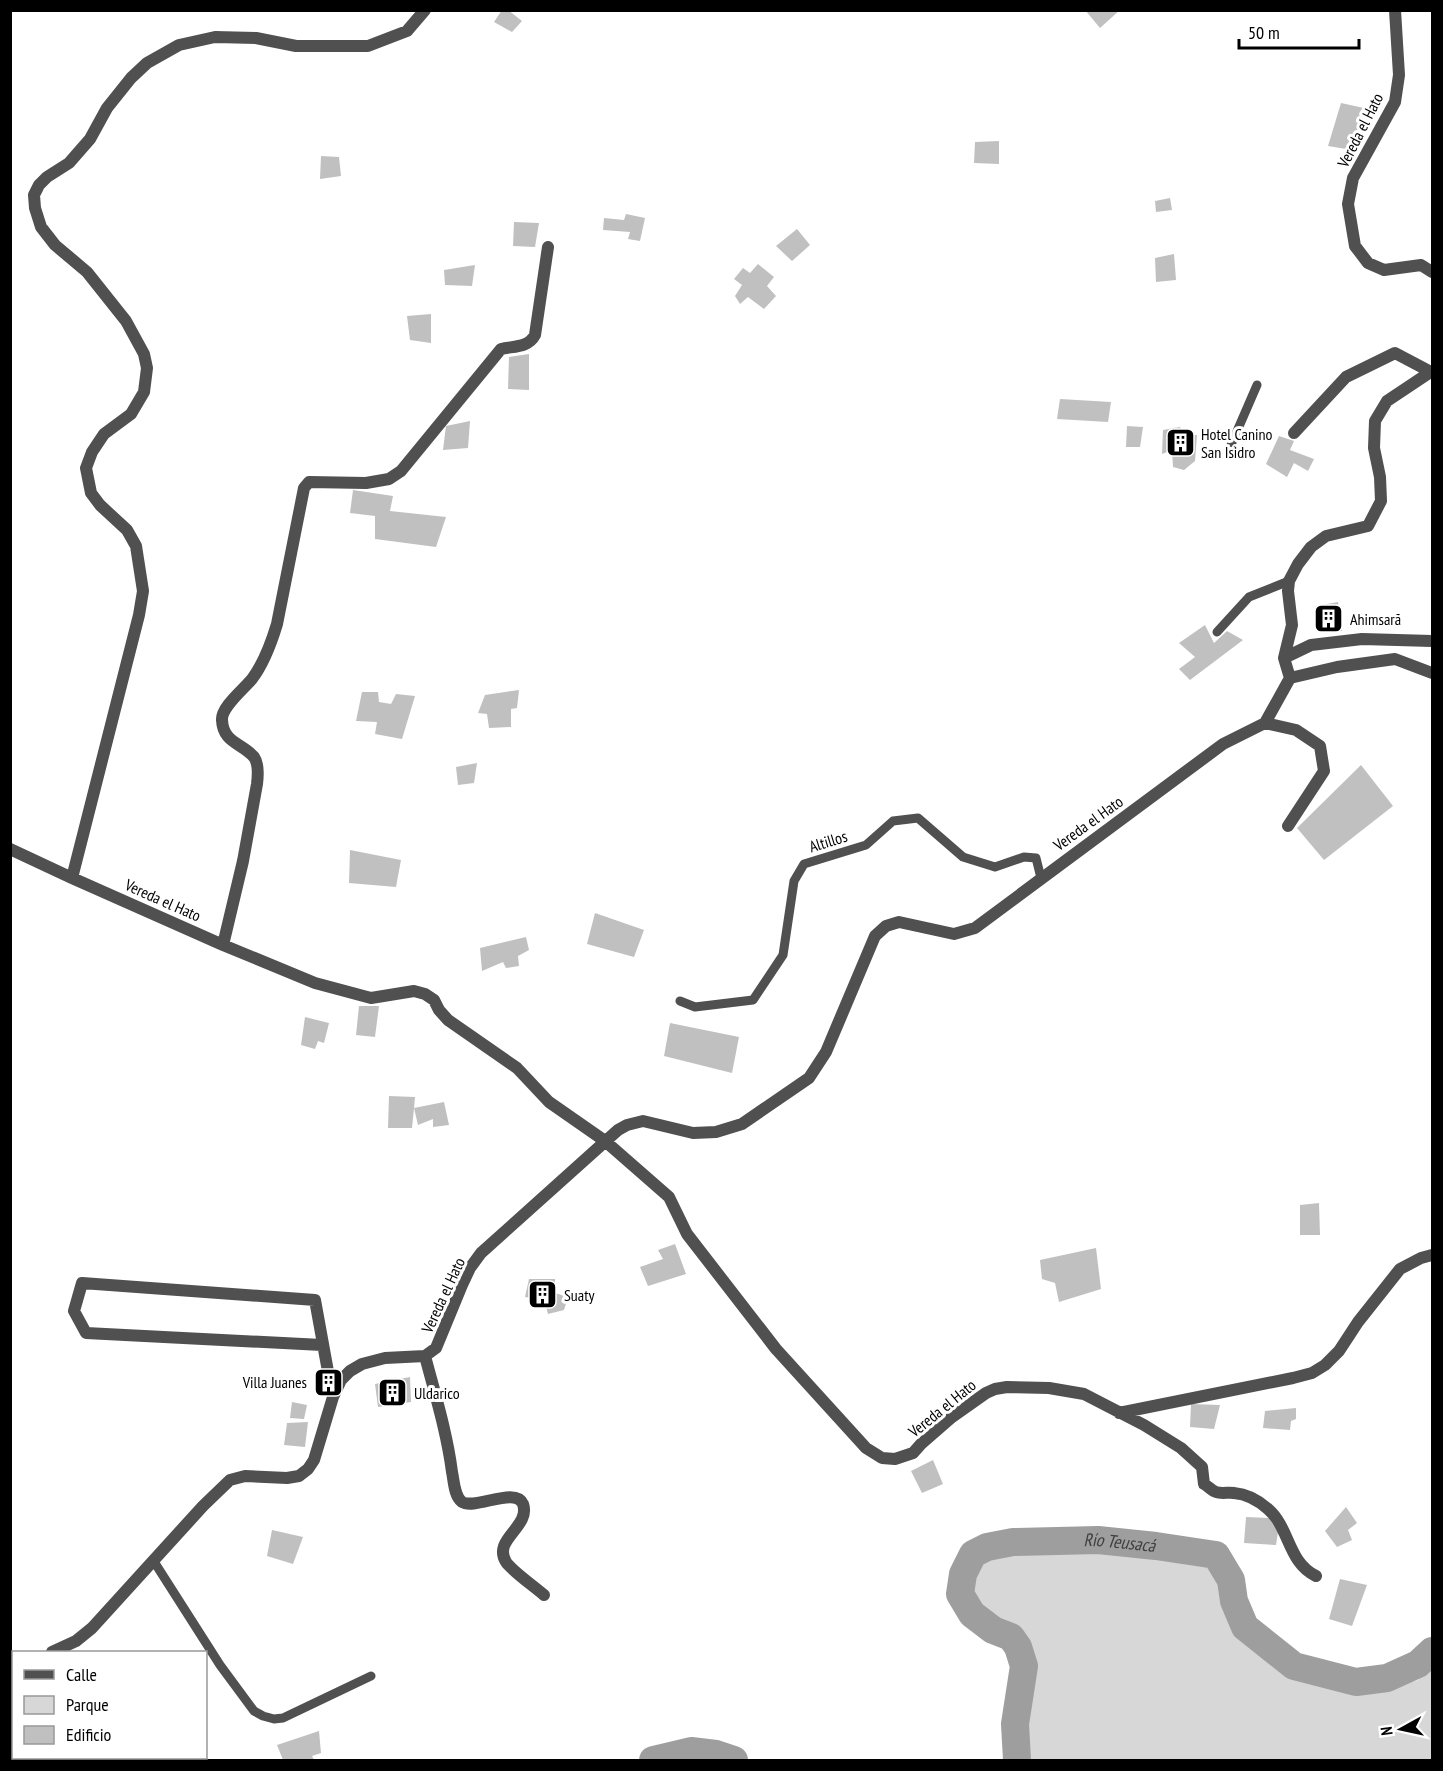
<svg xmlns="http://www.w3.org/2000/svg" width="1443" height="1771" font-family="'PT Sans Narrow',sans-serif">
  <rect width="100%" height="100%" fill="#fff"/>
  <path fill="#d7d7d7" d="M 1051,1535 L 1112,1537 L 1165,1547 L 1208,1560 L 1230,1584 L 1246,1615 L 1314,1672 L 1392,1687 L 1418,1680 L 1432,1660 L 1432,1760 L 1017,1760 L 1016,1676 L 1005,1626 L 974,1609 L 956,1584 L 957,1561 L 1015,1540 Z"/>
  <g fill="none" stroke-linecap="round" stroke-linejoin="round">
    <g stroke="#9e9e9e" stroke-width="28">
      <path d="M 653,1760 L 691,1751 L 716,1754 L 734,1760"/>
      <path id="s1" d="M 1017,1760 L 1015,1724 L 1024,1666 L 1018,1647 L 1011,1637 L 993,1630 L 972,1614 L 960,1594 L 963,1574 L 973,1554 L 987,1547 L 1013,1542 L 1098,1540 L 1156,1546 L 1216,1555 L 1231,1580 L 1234,1601 L 1245,1627 L 1294,1666 L 1356,1682 L 1387,1678 L 1418,1664 L 1432,1651"/>
    </g>
  </g>
  <path fill="#c0c0c0" d="M 502,10 L 508,10 L 522,21 L 512,32 L 494,22 Z
    M 1085,10 L 1120,10 L 1100,28 Z
    M 1341,103 L 1373,110 L 1358,151 L 1328,146 Z
    M 999,141 L 999,164 L 974,163 L 975,142 Z
    M 321,156 L 339,157 L 341,176 L 320,179 Z
    M 1170,198 L 1172,210 L 1156,212 L 1155,201 Z
    M 626,214 L 645,218 L 640,241 L 628,239 L 630,232 L 603,230 L 604,218 L 624,220 Z
    M 514,222 L 539,223 L 535,247 L 513,246 Z
    M 797,229 L 810,245 L 792,261 L 776,246 Z
    M 1174,254 L 1176,280 L 1156,282 L 1155,258 Z
    M 758,264 L 774,277 L 767,286 L 776,296 L 764,309 L 748,297 L 740,304 L 735,296 L 742,285 L 734,279 L 743,268 L 750,273 Z
    M 475,265 L 472,286 L 445,285 L 444,270 Z
    M 431,314 L 431,343 L 410,340 L 407,316 Z
    M 529,354 L 529,390 L 508,389 L 509,357 Z
    M 1060,399 L 1111,402 L 1108,422 L 1057,419 Z
    M 470,421 L 468,448 L 443,450 L 446,426 Z
    M 1127,426 L 1143,427 L 1140,447 L 1126,447 Z
    M 1180,427 L 1186,436 L 1197,435 L 1195,461 L 1184,470 L 1173,467 L 1172,450 L 1162,454 L 1163,430 Z
    M 1279,436 L 1294,441 L 1290,450 L 1314,459 L 1308,471 L 1294,463 L 1287,477 L 1266,464 Z
    M 353,490 L 393,496 L 390,511 L 446,517 L 436,547 L 375,539 L 375,516 L 350,513 Z
    M 1338,602 L 1342,631 L 1320,632 L 1316,606 Z
    M 1205,625 L 1214,643 L 1227,631 L 1243,640 L 1190,680 L 1179,669 L 1195,657 L 1179,643 Z
    M 519,690 L 517,708 L 511,709 L 511,727 L 489,728 L 487,714 L 478,713 L 485,695 Z
    M 362,692 L 378,692 L 379,702 L 391,704 L 396,694 L 415,696 L 402,739 L 375,734 L 377,722 L 356,721 Z
    M 477,763 L 474,783 L 458,785 L 456,767 Z
    M 1361,765 L 1393,806 L 1324,860 L 1297,828 Z
    M 350,850 L 401,860 L 396,887 L 349,883 Z
    M 595,913 L 644,930 L 634,957 L 587,944 Z
    M 526,937 L 529,950 L 518,956 L 519,966 L 506,968 L 503,962 L 482,971 L 480,948 Z
    M 359,1006 L 379,1006 L 375,1037 L 356,1035 Z
    M 305,1017 L 329,1023 L 324,1043 L 318,1041 L 315,1049 L 301,1045 Z
    M 670,1023 L 739,1037 L 732,1073 L 664,1056 Z
    M 389,1096 L 415,1097 L 414,1108 L 444,1102 L 449,1125 L 433,1127 L 433,1119 L 418,1125 L 414,1108 L 412,1128 L 388,1128 Z
    M 1319,1203 L 1320,1235 L 1300,1235 L 1300,1205 Z
    M 675,1244 L 686,1274 L 648,1286 L 640,1267 L 663,1259 L 658,1250 Z
    M 1096,1248 L 1101,1289 L 1059,1302 L 1055,1283 L 1042,1279 L 1040,1260 Z
    M 529,1279 L 555,1279 L 555,1293 L 568,1297 L 564,1310 L 548,1314 L 544,1300 L 525,1297 Z
    M 410,1377 L 411,1402 L 378,1407 L 375,1384 Z
    M 292,1402 L 307,1405 L 304,1419 L 290,1418 Z
    M 1191,1404 L 1220,1405 L 1214,1429 L 1190,1427 Z
    M 1296,1408 L 1296,1419 L 1291,1421 L 1290,1430 L 1263,1428 L 1265,1411 Z
    M 308,1422 L 305,1447 L 284,1445 L 287,1423 Z
    M 933,1460 L 943,1484 L 922,1493 L 911,1471 Z
    M 1346,1507 L 1357,1523 L 1348,1530 L 1352,1540 L 1337,1547 L 1325,1531 Z
    M 1246,1517 L 1269,1518 L 1278,1532 L 1276,1545 L 1244,1543 Z
    M 272,1530 L 303,1537 L 293,1564 L 267,1556 Z
    M 1340,1579 L 1367,1585 L 1352,1626 L 1329,1619 Z
    M 319,1731 L 321,1753 L 312,1756 L 314,1760 L 283,1760 L 277,1745 Z"/>
  <g fill="none" stroke-linecap="round" stroke-linejoin="round">
    <path stroke="#505050" stroke-width="9" d="M 1231,445 L 1257,385
      M 1217,632 L 1249,597 L 1289,581
      M 680,1001 L 695,1007 L 753,1000 L 783,955 L 794,881 L 804,864 L 866,845 L 893,821 L 918,818 L 963,857 L 995,867 L 1024,857 L 1036,858 L 1041,878
      M 153,1560 L 220,1665 L 254,1711 L 263,1716 L 274,1719 L 283,1718 L 371,1676
      M 121,1760 L 121,1758"/>
    <path stroke="#505050" stroke-width="12" d="M 1395,10 L 1399,75 L 1395,102 L 1353,178 L 1348,204 L 1355,246 L 1368,263 L 1384,270 L 1421,265 L 1432,272
      M 1294,433 L 1346,377 L 1395,353 L 1431,372
      M 1284,658 L 1311,645 L 1362,639 L 1432,641
      M 1290,678 L 1337,667 L 1395,659 L 1432,673
      M 1265,723 L 1296,730 L 1320,746 L 1324,771 L 1288,826
      M 10,849 L 72,878 L 223,945 L 315,983 L 371,998 L 414,991 L 425,994 L 434,1000 L 439,1010 L 448,1020 L 517,1068 L 549,1102 L 605,1141 L 669,1197 L 687,1234 L 776,1349 L 866,1448 L 882,1458 L 895,1459 L 913,1453 L 921,1444 L 952,1417 L 986,1393 L 995,1389 L 1007,1387 L 1049,1388 L 1084,1394 L 1144,1425 L 1181,1448 L 1202,1467 L 1204,1484 C 1208,1486 1212,1491 1216,1492 C 1221,1494 1229,1492 1234,1493 C 1247,1494 1259,1501 1268,1509 C 1290,1528 1288,1563 1316,1576
      M 72,878 L 139,615 L 143,591 L 136,546 L 127,530 L 100,505 L 91,493 L 86,468 L 92,452 L 104,434 L 131,414 L 144,392 L 147,368 L 144,354 L 126,321 L 87,272 L 55,245 L 41,227 L 35,208 L 34,195 L 39,185 L 47,177 L 69,163 L 90,139 L 107,108 L 131,78 L 147,63 L 179,45 L 215,37 L 256,38 L 296,46 L 368,46 L 407,31 L 425,10
      M 223,945 L 243,861 L 257,784 C 258,776 259,764 254,757 C 242,743 223,743 222,720 C 221,707 244,689 252,679 C 264,663 271,644 277,624 L 304,488 L 309,482 L 366,483 L 389,479 L 401,471 L 501,349 C 514,346 528,348 535,335 L 548,247
      M 322,1345 L 86,1333 L 74,1311 L 82,1283 L 315,1300 L 329,1377
      M 425,1356 C 435,1394 447,1433 452,1472 C 454,1481 454,1496 462,1502 C 475,1510 516,1486 523,1504 C 531,1527 492,1539 506,1562 C 512,1571 535,1587 544,1595
      M 1119,1413 L 1293,1378 L 1312,1373 L 1325,1365 L 1339,1351 L 1358,1322 L 1400,1269 L 1421,1258 L 1432,1255
      M 52,1652 L 76,1641 L 92,1628 L 203,1506 L 230,1480 L 245,1476 L 287,1478 L 299,1476 L 308,1469 L 314,1460 L 333,1397 L 341,1380 L 350,1371 L 362,1364 L 385,1358 L 425,1356 L 436,1348 L 462,1285 L 470,1268 L 481,1253 L 618,1130 L 627,1125 L 643,1121 L 693,1133 L 716,1132 L 742,1124 L 809,1078 L 826,1052 L 875,936 L 886,926 L 899,922 L 954,934 L 975,928 L 1223,744 L 1265,723 L 1290,678 L 1284,658 L 1292,625 L 1288,591 L 1289,581 L 1298,564 L 1311,547 L 1326,536 L 1368,526 L 1381,501 L 1380,477 L 1374,448 L 1375,421 L 1387,401 L 1432,371
      M 10,1669 L 14,1669"/>
  </g>
  <defs>
    <symbol id="building-square" viewBox="-11 -11 22 22"><rect x="-9" y="-9" width="18" height="18" rx="4" fill="#000" stroke="#fff"/><path d="M-4-6H4V6H1V3H-1V6H-4ZM-2.5-4.3h1.7v1.8h-1.7ZM.8-4.3h1.7v1.8H.8ZM-2.5-1h1.7V.8h-1.7ZM.8-1h1.7V.8H.8Z" fill="#fff"/></symbol>
  </defs>
  <g fill-rule="evenodd">
    <use href="#building-square" x="1164" y="426" width="33" height="33"/>
    <use href="#building-square" x="1312" y="602" width="33" height="33"/>
    <use href="#building-square" x="526" y="1278" width="33" height="33"/>
    <use href="#building-square" x="312" y="1366" width="33" height="33"/>
    <use href="#building-square" x="376" y="1376" width="33" height="33"/>
  </g>
  <g text-anchor="middle" stroke-width="6" stroke-linejoin="round" paint-order="stroke">
    <g font-size="16" fill="#000" stroke="#fff">
      <text transform="translate(1360 130) rotate(-63)" y="6">Vereda el Hato</text>
      <text transform="translate(1088 823) rotate(-36)" y="6">Vereda el Hato</text>
      <text transform="translate(828 841) rotate(-17)" y="6">Altillos</text>
      <text transform="translate(163 900) rotate(24)" y="6">Vereda el Hato</text>
      <text transform="translate(443 1295) rotate(-65)" y="6">Vereda el Hato</text>
      <text transform="translate(942 1408) rotate(-39)" y="6">Vereda el Hato</text>
    </g>
    <g font-size="16" fill="#000" stroke="#fff" text-anchor="start">
      <text x="1201" y="440">Hotel Canino<tspan x="1201" dy="18">San Isidro</tspan></text>
      <text x="1350" y="625">Ahimsarã</text>
      <text x="564" y="1301">Suaty</text>
      <text x="307" y="1388" text-anchor="end">Villa Juanes</text>
      <text x="414" y="1399">Uldarico</text>
    </g>
    <g font-size="18" font-style="italic" fill="#3f3f3f" stroke="#fff">
      <text dy="6" stroke="none"><textPath href="#s1" startOffset="387">Río Teusacá</textPath></text>
    </g>
  </g>
  <rect width="1443" height="1771" fill="none" stroke="#000000" stroke-width="24"/>
  <rect x="12" y="1651" width="195" height="108" fill="#ffffff" stroke="#999999" stroke-width="1.5"/>
  <rect x="24" y="1670" width="30" height="9" fill="#505050" stroke="#999999" stroke-width="1.5"/>
  <text x="66" y="1681" font-size="18" fill="#000000">Calle</text>
  <rect x="24" y="1696" width="30" height="18" fill="#d7d7d7" stroke="#999999" stroke-width="1.5"/>
  <text x="66" y="1711" font-size="18" fill="#000000">Parque</text>
  <rect x="24" y="1726" width="30" height="18" fill="#c0c0c0" stroke="#999999" stroke-width="1.5"/>
  <text x="66" y="1741" font-size="18" fill="#000000">Edificio</text>
  <g transform="translate(1401 1729) rotate(262)" stroke="#ffffff" stroke-width="4.5" paint-order="stroke">
  <path d="M0-4.5L10 22L0 15L-10 22Z" fill="#000000"/>
  <text y="-9" font-size="16" font-weight="bold" text-anchor="middle" fill="#000000">N</text>
  </g>
  <path d="M1239 39v9h120v-9" fill="none" stroke="#000000" stroke-width="3"/>
  <text x="1248" y="39" font-size="18" fill="#000000" stroke="#ffffff" stroke-width="4.5" paint-order="stroke">50 m</text>
</svg>
